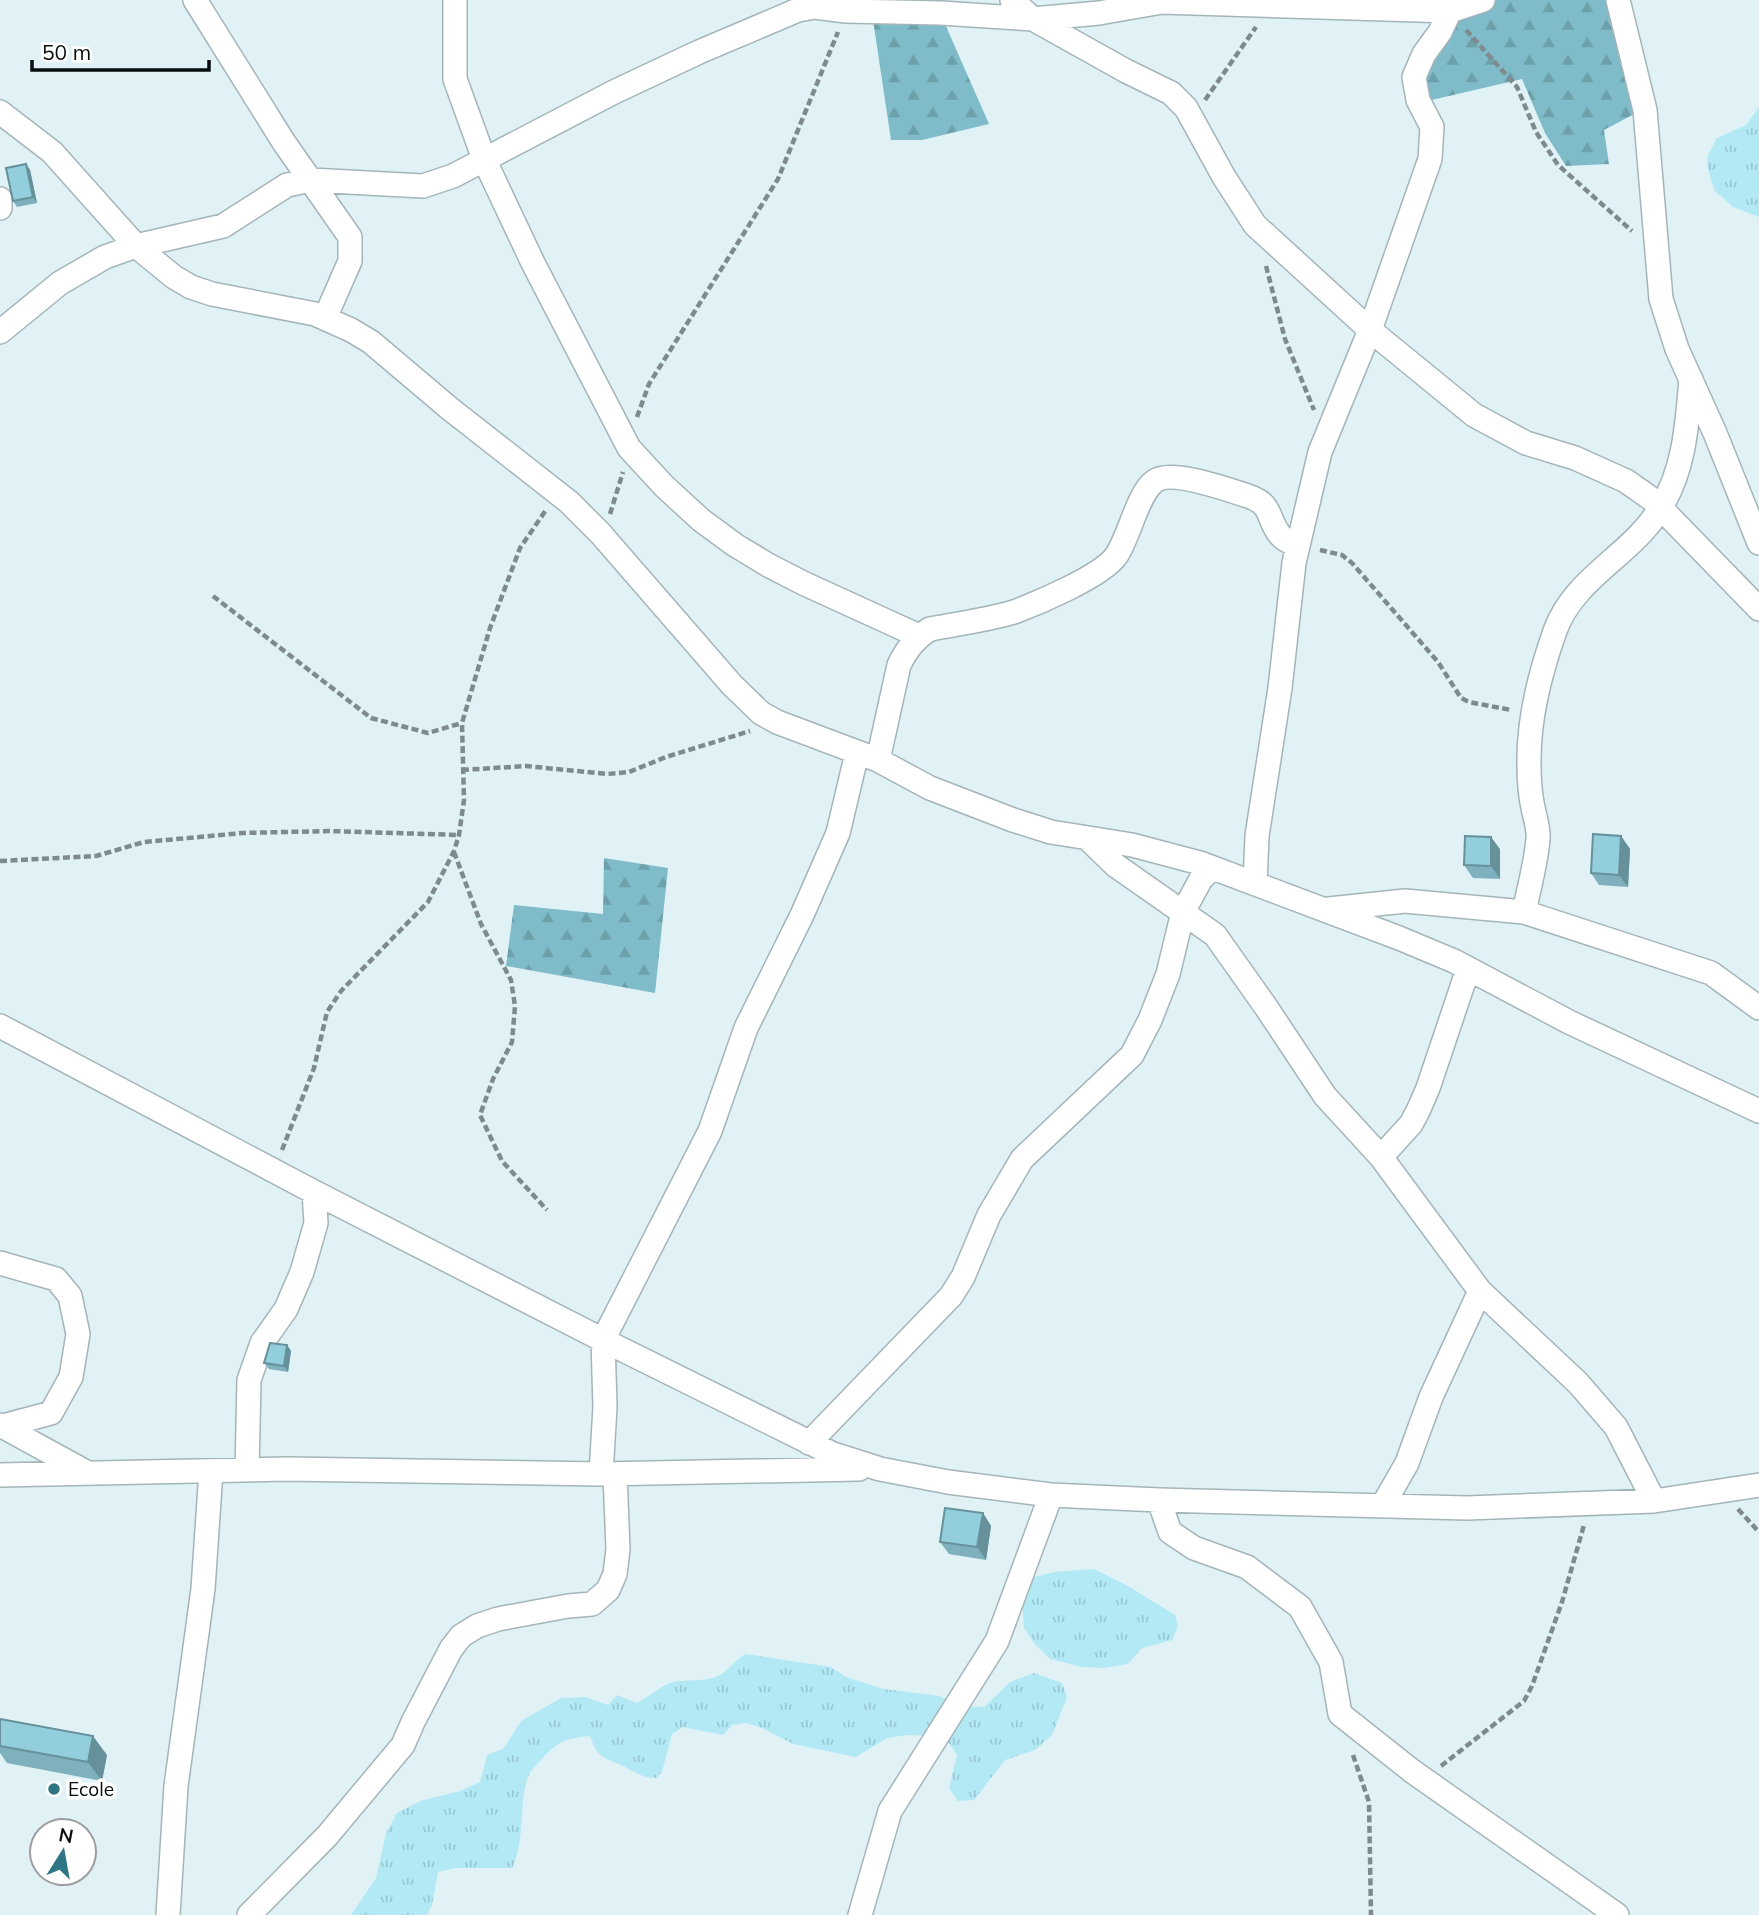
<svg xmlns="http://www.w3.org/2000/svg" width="1759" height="1915" font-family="Mulish,sans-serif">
  <defs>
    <pattern id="grass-tufts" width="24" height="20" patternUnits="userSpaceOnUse" patternTransform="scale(1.75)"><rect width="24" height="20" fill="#b3e9f5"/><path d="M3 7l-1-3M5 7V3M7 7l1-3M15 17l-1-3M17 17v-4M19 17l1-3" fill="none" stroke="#98c7d1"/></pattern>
    <pattern id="forest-firs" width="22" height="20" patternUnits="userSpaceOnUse" patternTransform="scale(1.75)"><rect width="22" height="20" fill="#7fbbc8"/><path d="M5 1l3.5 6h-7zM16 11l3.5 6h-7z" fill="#6ca0ab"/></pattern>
  </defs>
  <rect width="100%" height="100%" fill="#e0f2f6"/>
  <path fill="url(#grass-tufts)" d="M 1759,107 L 1759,217 L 1733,207 L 1714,190 L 1707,165 L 1708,155 L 1717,138 L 1746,125 Z
    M 1094,1569 L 1128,1586 L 1175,1615 L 1178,1626 L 1172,1640 L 1142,1648 L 1128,1664 L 1104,1668 L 1082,1667 L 1050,1659 L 1034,1643 L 1024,1628 L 1022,1600 L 1027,1579 L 1054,1572 Z
    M 745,1654 L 831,1667 L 846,1677 L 884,1689 L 940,1696 L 959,1706 L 984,1707 L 1010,1682 L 1034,1673 L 1062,1683 L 1067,1697 L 1052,1735 L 1035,1750 L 1005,1760 L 974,1800 L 958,1801 L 949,1788 L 957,1755 L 949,1743 L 933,1736 L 907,1735 L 887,1738 L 856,1757 L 793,1744 L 762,1728 L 746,1723 L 732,1725 L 723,1735 L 683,1727 L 672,1734 L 662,1772 L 656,1778 C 642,1778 637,1773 625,1767 C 605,1757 598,1760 590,1736 C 567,1738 558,1741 542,1759 C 539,1762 534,1767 531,1771 C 517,1795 527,1839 512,1868 L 456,1868 L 438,1872 L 432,1905 L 427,1915 L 351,1915 L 376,1878 L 386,1833 L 397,1813 L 420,1801 L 460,1791 L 480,1782 L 487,1755 L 503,1749 L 521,1721 L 561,1698 L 586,1697 L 608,1705 L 617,1695 L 637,1703 C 648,1698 659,1687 670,1683 C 686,1678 704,1683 720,1675 C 726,1672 737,1659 745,1654 Z"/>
  <path fill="url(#forest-firs)" d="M 1477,0 L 1612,0 L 1640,111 L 1604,130 L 1609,164 L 1566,166 L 1545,133 L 1522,79 L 1423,102 L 1419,80 L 1441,28 Z
    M 872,13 L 941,15 L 989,124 L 922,140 L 891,140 Z
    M 604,858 L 668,868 L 655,993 L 506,966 L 514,905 L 603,914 Z"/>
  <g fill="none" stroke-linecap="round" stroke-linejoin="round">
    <defs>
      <path id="minor" d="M 195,0 L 283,141 L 350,237 L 350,261 L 325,318
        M 455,0 L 455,79 L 484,159 L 533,263 L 629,448 L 664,486 L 701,520 L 735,545 L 768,565 L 803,583 L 919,636
        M 1012,0 L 1033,19 L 1126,71 L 1171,93 L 1186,108 L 1224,177 L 1255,225 L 1370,330 L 1474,415 L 1526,443 L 1575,458 L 1626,481 L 1653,500 L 1759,609
        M 1618,0 L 1645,110 L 1661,299 L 1677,349 L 1715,433 L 1759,543
        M 0,112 L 52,152 L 136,246 L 174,277 L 191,287 L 212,294 L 315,314 L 351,330 L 371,342 L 449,408 L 569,502 L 600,533 L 732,685 L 761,713 L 777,722 L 878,760 L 930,788 L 1013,820 L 1051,832 L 1132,845 L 1200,863 L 1399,938 L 1454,961 L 1569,1022 L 1759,1111
        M 0,199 L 0,208
        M 0,332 L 60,283 L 105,257 L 136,246 L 223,226 L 287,185 L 311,180 L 423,186 L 453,176 L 614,92 L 699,52 L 798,10 L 815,7 L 846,11 L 941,13 L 1033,19 L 1099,13 L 1162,2 L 1450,11 L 1483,0
        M 1691,379 C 1687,423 1685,468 1661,507 C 1633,555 1574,577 1555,631 C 1540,673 1528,720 1529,765 C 1529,779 1530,794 1533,808 C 1535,817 1539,829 1538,839 C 1536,863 1529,888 1524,912 L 1711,973 L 1759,1008
        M 878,760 L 899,665 C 906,650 915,638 930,629 C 957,624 987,620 1014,612 C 1038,603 1102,576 1116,556 C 1129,538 1138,492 1155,481 C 1171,469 1229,490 1248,496 C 1274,505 1266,518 1280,535 C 1285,541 1292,543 1298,546
        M 1087,838 L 1115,865 L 1215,935 L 1266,1007 L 1325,1096 L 1381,1157 L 1480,1291 L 1578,1383 L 1616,1427 L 1654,1501
        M 1255,884 L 1257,836 L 1280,688 L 1294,563 L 1320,452 L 1370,330 L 1430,159 L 1432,127 L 1418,100 L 1414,77 L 1424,54 L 1440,32 L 1450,11
        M 1329,909 L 1405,901 L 1524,912
        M 0,1026 L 314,1192 L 603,1340 L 833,1454 L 880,1469 L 948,1482 L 1051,1495 L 1159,1500 L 1467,1508 L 1654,1501 L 1759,1485
        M 1381,1157 L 1411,1124 L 1418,1111 L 1428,1088 L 1468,969
        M 0,1263 L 56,1279 L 70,1296 L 78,1334 L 71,1377 L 51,1413 L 3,1426
        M 0,1425 L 86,1472
        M 809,1443 L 951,1296 L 963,1277 L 989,1215 L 1022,1159 L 1132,1055 L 1150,1020 L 1168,974 L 1183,912 L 1201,879 L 1212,868
        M 247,1470 L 249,1380 L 262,1343 L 286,1309 L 302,1272 L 316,1223 L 314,1192
        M 601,1474 L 605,1407 L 603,1340 L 710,1131 L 746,1028 L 802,915 L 838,833 L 857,753
        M 0,1475 L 287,1469 L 601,1474 L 859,1469
        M 1159,1500 L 1170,1532 L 1194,1548 L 1247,1567 L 1300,1607 L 1331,1662 L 1340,1714 L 1412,1771 L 1617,1915
        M 1383,1505 L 1407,1463 L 1431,1397 L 1480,1291
        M 168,1915 L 176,1786 L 203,1589 L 211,1471
        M 249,1915 L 327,1836 L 403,1745 L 413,1722 L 451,1649 L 461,1636 L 477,1626 L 498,1619 L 568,1606 L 592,1604 L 608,1590 L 615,1574 L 618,1549 L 615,1474
        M 860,1915 L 890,1811 L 997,1641 L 1051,1495"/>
    </defs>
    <use href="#minor" stroke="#a4b5b9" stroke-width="26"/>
    <path stroke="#7e8a8d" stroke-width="4.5" stroke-dasharray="7 3.5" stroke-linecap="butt" d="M 1466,30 L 1517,87 L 1536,132 L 1558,165 L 1632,231
      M 1205,100 L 1256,27
      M 1266,266 L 1285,339 L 1314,410
      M 637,417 L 649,384 L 778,179 L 838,32
      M 610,514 L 623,472
      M 1320,550 L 1342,555 L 1352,563 L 1438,662 L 1461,698 L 1469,702 L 1511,710
      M 213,596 L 371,718 L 428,733 L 462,723
      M 462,770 L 526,766 L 607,774 L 629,772 L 666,757 L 750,731
      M 454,852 L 481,924 L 511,980 L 515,1006 L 512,1042 L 493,1079 L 480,1115 L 502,1161 L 547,1210
      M 0,861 L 96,856 L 144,842 L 243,833 L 329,831 L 459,835
      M 282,1150 L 314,1068 L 327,1012 L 341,991 L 428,902 L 454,851 L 459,835 L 464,800 L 462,723 L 490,628 L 520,548 L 546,510
      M 1738,1509 L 1759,1532
      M 1353,1755 L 1369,1802 L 1371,1915
      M 1441,1766 L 1524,1701 L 1532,1686 L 1562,1602 L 1584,1525"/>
    <use href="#minor" stroke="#fff" stroke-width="23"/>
  </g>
  <path fill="#7eb1bd" d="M 26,164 L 30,170 L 37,203 L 17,207 L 13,201 Z
    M 1621,836 L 1630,849 L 1628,887 L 1599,885 L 1591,873 Z
    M 1500,849 L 1500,879 L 1473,878 L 1464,865 Z
    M 287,1345 L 291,1351 L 288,1372 L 269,1369 L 264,1363 Z
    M 983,1513 L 991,1526 L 986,1560 L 949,1554 L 940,1542 Z
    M 0,1719 L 107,1755 L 102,1781 L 7,1763 L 0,1753 Z"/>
  <path fill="#66909a" d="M 26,164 L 30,170 L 37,203 L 33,197 Z
    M 1621,836 L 1630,849 L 1628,887 L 1619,875 Z
    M 1491,837 L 1500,849 L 1500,879 L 1491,866 Z
    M 287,1345 L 291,1351 L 288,1372 L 284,1366 Z
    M 983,1513 L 991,1526 L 986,1560 L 977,1547 Z
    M 93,1736 L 107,1755 L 102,1781 L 88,1762 Z"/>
  <path fill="#92cedc" stroke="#66909a" stroke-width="2" d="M 26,164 L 33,197 L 13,201 L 6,168 Z
    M 1593,834 L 1621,836 L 1619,875 L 1591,873 Z
    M 1465,836 L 1491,837 L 1491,866 L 1464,865 Z
    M 270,1343 L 287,1345 L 284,1366 L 264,1363 Z
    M 945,1508 L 983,1513 L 977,1547 L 940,1542 Z
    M 0,1719 L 93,1736 L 88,1762 L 0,1746 Z"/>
  <circle fill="#307583" stroke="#fff" stroke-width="2.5" cx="54" cy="1789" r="7"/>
  <g text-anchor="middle" stroke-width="7" stroke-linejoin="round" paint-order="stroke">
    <g font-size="19" fill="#080d0f" stroke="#fff" text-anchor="start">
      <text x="68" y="1796">Ecole</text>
    </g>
  </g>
  <g transform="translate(63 1852) rotate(11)"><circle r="33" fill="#ffffff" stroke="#9c9e9f" stroke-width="2"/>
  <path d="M0-5L12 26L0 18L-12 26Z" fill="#307583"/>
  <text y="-10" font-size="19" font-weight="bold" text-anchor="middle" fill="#080d0f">N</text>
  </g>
  <path d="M32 60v10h177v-10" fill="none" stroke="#080d0f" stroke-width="3.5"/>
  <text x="42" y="60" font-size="21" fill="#080d0f" stroke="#ffffff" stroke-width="5" paint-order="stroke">50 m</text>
</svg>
